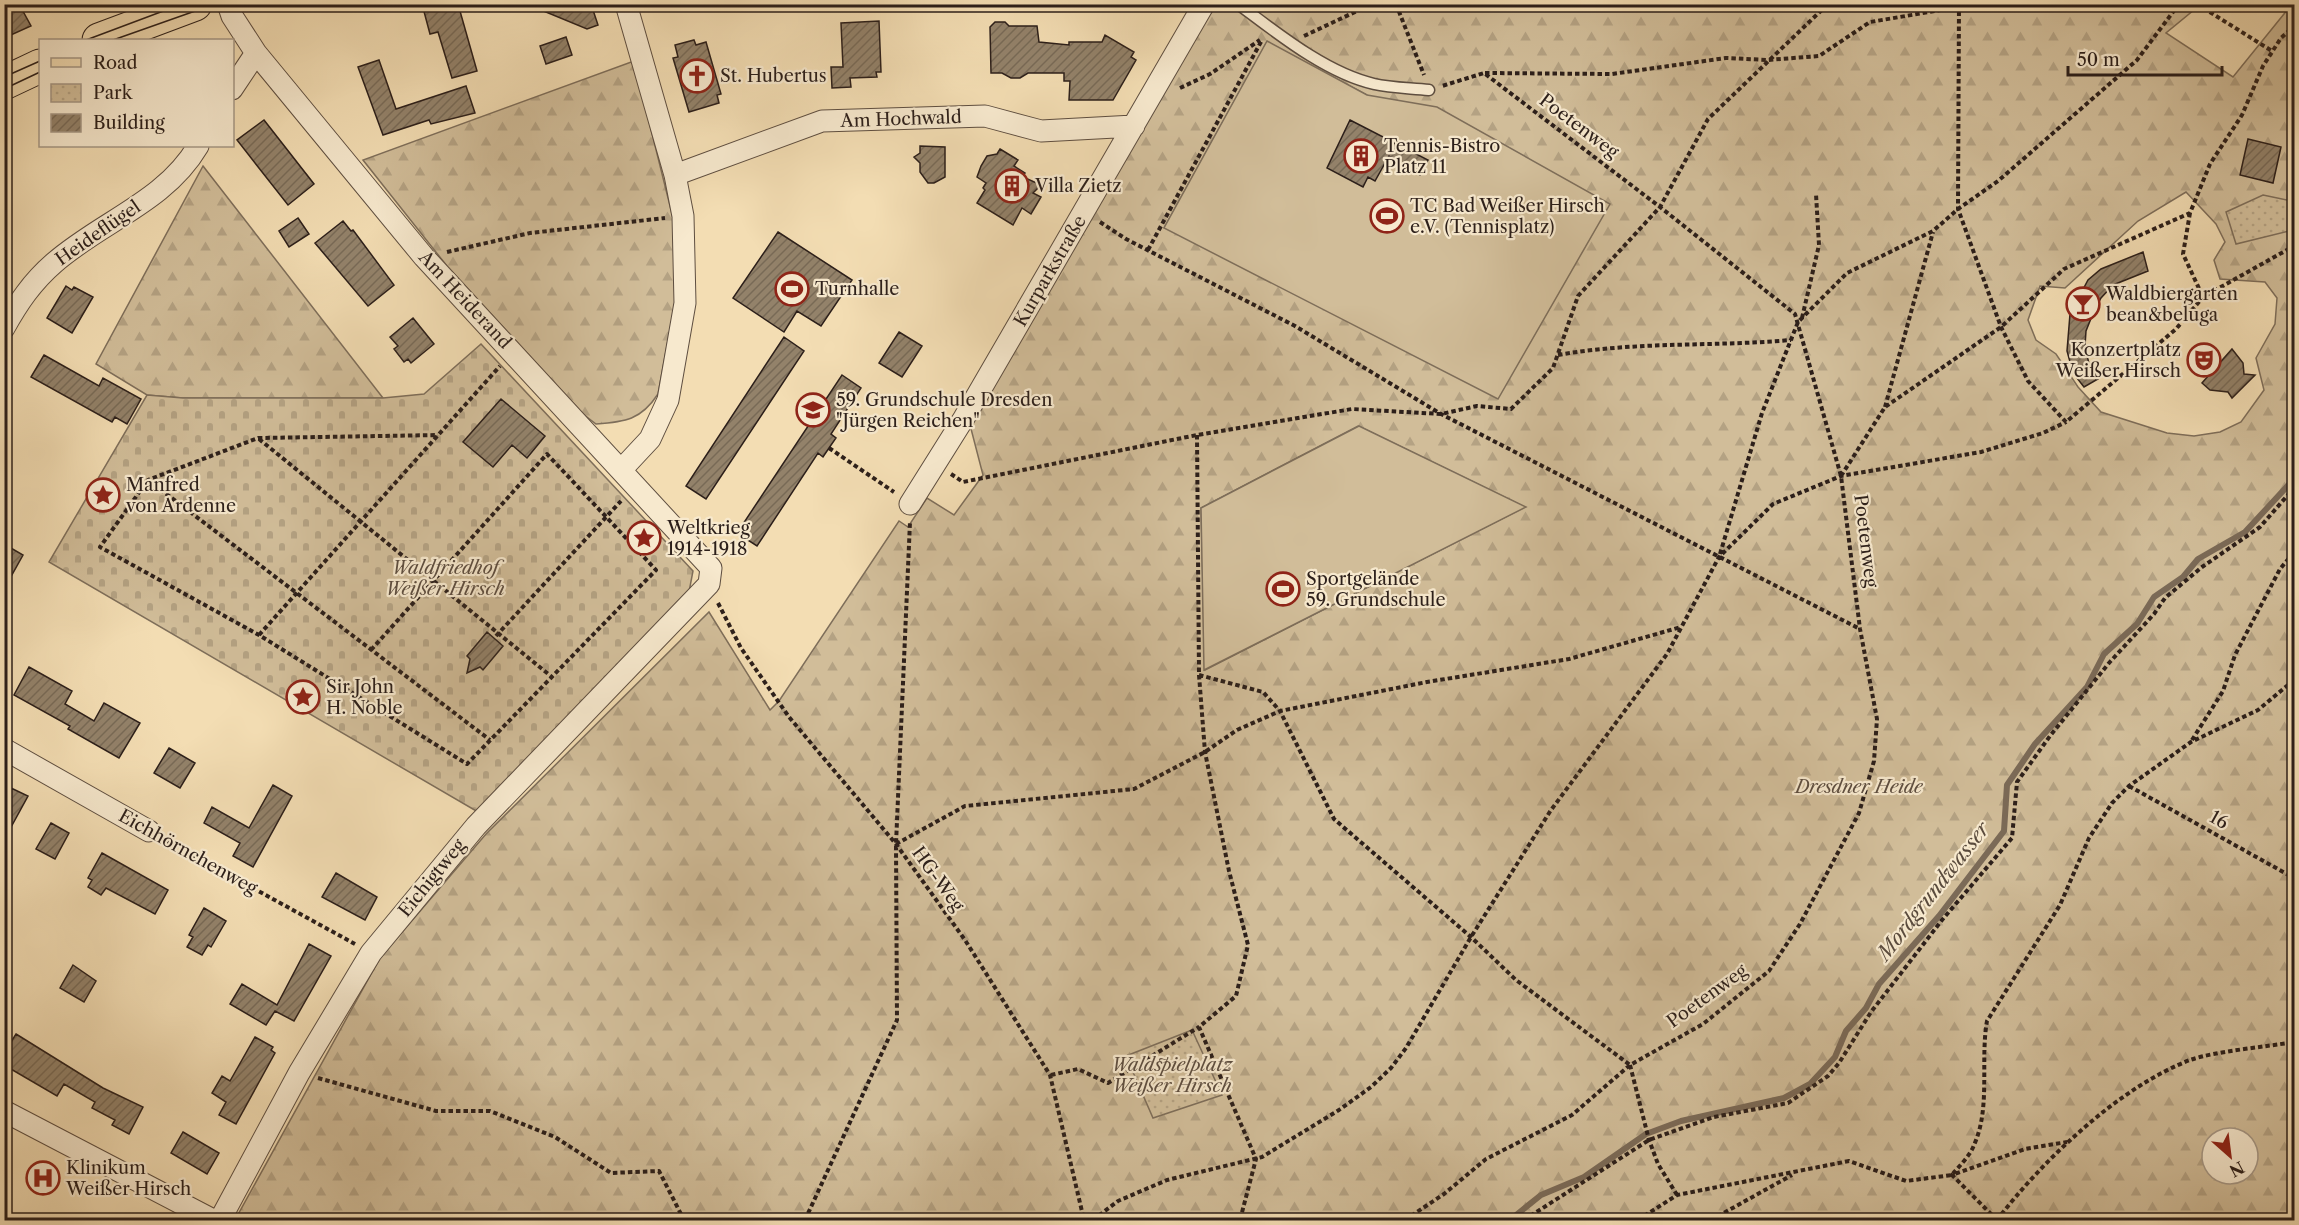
<svg xmlns="http://www.w3.org/2000/svg" width="2299" height="1225" font-family="'Libre Caslon Text',serif">
  <defs>
    <pattern id="forest-firs" width="22" height="20" patternUnits="userSpaceOnUse" patternTransform="scale(1.5)"><rect width="22" height="20" fill="#d1bd99"/><path d="M5 1l3.5 6h-7zM16 11l3.5 6h-7z" fill="#b4a283"/></pattern>
    <pattern id="cemetery-stones" width="16" height="16" patternUnits="userSpaceOnUse" patternTransform="scale(1.5)"><rect width="16" height="16" fill="#d1bd99"/><path d="M2 7V4a2 2 0 0 1 4 0v3zM10 15v-3a2 2 0 0 1 4 0v3z" fill="#b4a283"/></pattern>
    <pattern id="park-dots" width="8" height="8" patternUnits="userSpaceOnUse" patternTransform="scale(1.5)"><rect width="8" height="8" fill="#d1bd99"/><path d="M2 2h.1M6 6h.1" fill="none" stroke="#b4a283" stroke-width="1.8" stroke-linecap="round"/></pattern>
    <pattern id="building-hatch" width="6" height="6" patternUnits="userSpaceOnUse" patternTransform="scale(1.5)"><rect width="6" height="6" fill="#93826a"/><path d="M-1 1l2-2M0 6l6-6M5 7l2-2" fill="none" stroke="#786a56"/></pattern>
  </defs>
  <rect width="100%" height="100%" fill="#f3ddb3"/>
  <filter id="stains"><feTurbulence type="fractalNoise" baseFrequency=".00333" numOctaves="4"/><feColorMatrix values="0 0 0 0 .2 0 0 0 0 .09 0 0 0 0 .02 0 0 0 .5 -.17"/></filter>
  <radialGradient id="worn" r=".72"><stop offset=".6" stop-color="#630" stop-opacity="0"/><stop offset="1" stop-color="#630" stop-opacity=".3"/></radialGradient>
  <path fill="url(#forest-firs)" stroke="#7e6e5a" stroke-width="1.5" fill-rule="evenodd" d="M 1214,5 L 2200,5 L 2166,33 L 2233,77 L 2288,9 L 2280,5 L 2294,5 L 2294,1220 L 235,1220 L 380,958 L 486,834 L 709,612 L 770,710 L 779,701 L 899,521 L 908,527 L 927,498 L 954,515 L 983,475 L 969,421 ZM 1267,42 L 1367,95 L 1164,228 ZM 2186,192 L 2216,224 L 2225,242 L 2214,260 L 2220,279 L 2265,282 L 2277,298 L 2275,324 L 2256,358 L 2264,390 L 2241,422 L 2220,432 L 2194,436 L 2167,433 L 2101,412 L 2078,387 L 2056,354 L 2036,340 L 2028,320 L 2040,286 L 2065,288 L 2138,221 ZM 1358,426 L 1525,507 L 1205,670 L 1201,508 ZM 2212,1138 L 2248,1138 L 2248,1174 L 2212,1174 Z
    M 634,61 L 673,218 L 675,303 L 658,394 C 641,420 625,422 596,424 L 583,414 L 447,266 L 363,160 Z
    M 203,166 L 383,398 L 183,398 L 147,395 L 96,364 Z"/>
  <path fill="url(#cemetery-stones)" stroke="#7e6e5a" stroke-width="1.5" d="M 481,344 L 693,571 L 689,592 L 478,812 L 49,562 L 147,395 L 183,398 L 383,398 L 424,394 Z"/>
  <path fill="url(#park-dots)" stroke="#7e6e5a" stroke-width="1.5" d="M 2263,195 L 2292,201 L 2289,231 L 2236,244 L 2226,212 Z
    M 1192,1030 L 1222,1095 L 1153,1118 L 1126,1056 Z"/>
  <path fill="#d1bd99" stroke="#7e6e5a" stroke-width="1.5" d="M 1267,41 L 1367,95 L 1437,107 L 1610,204 L 1498,399 L 1164,228 Z
    M 1359,426 L 1526,507 L 1204,670 L 1201,508 Z"/>
  <g fill="none" stroke-linecap="round" stroke-linejoin="round">
    <path stroke="#7b6a57" stroke-width="6" d="M 1510,1220 L 1541,1195 L 1584,1177 L 1646,1134 L 1681,1121 L 1784,1098 L 1810,1084 L 1835,1057 L 1846,1031 L 1866,1008 L 1879,984 L 1939,916 L 2004,831 L 2007,785 L 2035,744 L 2087,687 L 2104,654 L 2137,624 L 2154,597 L 2183,577 L 2198,559 L 2245,532 L 2294,479"/>
  </g>
  <path fill="url(#building-hatch)" stroke="#2c1f1a" stroke-width="1.5" d="M 4,4 L 19,4 L 31,26 L 4,38 Z
    M 422,4 L 458,4 L 477,71 L 452,78 L 438,32 L 430,34 Z
    M 591,4 L 598,25 L 587,29 L 529,5 Z
    M 879,21 L 881,72 L 876,72 L 877,77 L 850,78 L 851,87 L 832,88 L 831,67 L 843,67 L 841,23 Z
    M 995,22 L 1005,22 L 1009,26 L 1037,26 L 1039,42 L 1069,45 L 1069,42 L 1102,42 L 1105,35 L 1134,52 L 1131,57 L 1136,60 L 1113,100 L 1069,100 L 1070,81 L 1064,81 L 1064,73 L 1028,73 L 1020,78 L 1011,78 L 1002,73 L 991,73 L 990,27 Z
    M 566,37 L 572,55 L 546,64 L 540,46 Z
    M 694,40 L 696,45 L 706,42 L 721,94 L 717,95 L 719,103 L 689,112 L 673,58 L 678,57 L 675,45 Z
    M 379,60 L 396,109 L 466,86 L 475,113 L 431,124 L 429,120 L 383,135 L 358,67 Z
    M 264,120 L 314,184 L 288,205 L 237,140 Z
    M 1350,120 L 1428,160 L 1420,175 L 1389,156 L 1375,181 L 1368,177 L 1363,187 L 1327,168 Z
    M 2248,139 L 2281,147 L 2273,183 L 2240,175 Z
    M 920,146 L 945,147 L 945,177 L 934,183 L 928,183 L 920,172 L 920,163 L 914,157 L 920,153 Z
    M 1000,149 L 1018,160 L 1014,166 L 1025,173 L 1023,177 L 1041,185 L 1033,193 L 1041,197 L 1031,214 L 1022,208 L 1013,225 L 977,203 L 985,190 L 983,188 L 986,183 L 977,177 L 981,166 L 987,156 L 997,154 Z
    M 298,218 L 309,234 L 289,247 L 279,231 Z
    M 343,221 L 351,231 L 353,230 L 394,285 L 368,306 L 315,243 Z
    M 778,232 L 852,280 L 821,326 L 797,311 L 784,332 L 733,298 Z
    M 2143,252 L 2148,271 L 2113,285 L 2101,298 L 2094,311 L 2086,331 L 2085,346 L 2089,364 L 2098,379 L 2084,387 L 2073,373 L 2067,351 L 2070,314 L 2088,280 L 2101,269 Z
    M 66,286 L 72,290 L 74,287 L 93,297 L 72,333 L 47,318 Z
    M 413,318 L 434,344 L 411,363 L 408,359 L 404,362 L 394,349 L 398,346 L 390,337 Z
    M 899,332 L 922,346 L 902,377 L 879,363 Z
    M 784,337 L 804,351 L 706,499 L 686,486 Z
    M 2232,349 L 2243,363 L 2244,374 L 2255,375 L 2232,398 L 2228,392 L 2210,390 L 2202,383 Z
    M 44,355 L 99,386 L 103,378 L 141,399 L 127,424 L 115,417 L 112,422 L 31,377 Z
    M 842,375 L 861,388 L 831,434 L 836,438 L 829,448 L 823,457 L 818,453 L 757,546 L 737,533 Z
    M 501,399 L 545,436 L 527,458 L 512,445 L 493,467 L 463,442 Z
    M 4,544 L 23,555 L 4,589 Z
    M 487,632 L 503,646 L 483,670 L 480,667 L 467,673 L 470,659 L 467,656 Z
    M 29,667 L 72,691 L 65,704 L 94,721 L 104,703 L 140,723 L 119,758 L 68,729 L 70,726 L 14,695 Z
    M 169,748 L 195,763 L 180,788 L 154,773 Z
    M 273,785 L 292,796 L 253,867 L 233,856 L 240,843 L 204,823 L 212,807 L 249,828 Z
    M 11,788 L 28,796 L 4,840 L 4,800 Z
    M 51,823 L 69,833 L 55,859 L 36,849 Z
    M 102,853 L 168,890 L 155,914 L 106,888 L 101,895 L 88,887 L 92,880 L 88,878 Z
    M 336,873 L 377,897 L 365,920 L 322,897 Z
    M 204,908 L 226,921 L 211,947 L 208,945 L 202,955 L 187,947 L 193,937 L 189,935 Z
    M 309,944 L 331,956 L 294,1021 L 275,1011 L 266,1025 L 230,1004 L 242,984 L 277,1005 Z
    M 73,965 L 96,981 L 84,1002 L 60,988 Z
    M 16,1034 L 103,1088 L 143,1107 L 129,1134 L 112,1125 L 115,1120 L 92,1108 L 95,1102 L 64,1084 L 57,1096 L 4,1065 L 4,1038 L 11,1042 Z
    M 255,1037 L 273,1047 L 271,1050 L 275,1053 L 236,1124 L 219,1115 L 226,1102 L 212,1093 L 222,1076 L 230,1081 Z
    M 183,1132 L 219,1153 L 207,1174 L 171,1153 Z"/>
  <g fill="none" stroke-linecap="round" stroke-linejoin="round">
    <defs>
      <path id="lane" d="M 1238,4 C 1277,33 1326,73 1374,84 C 1391,88 1411,88 1429,90"/>
      <path id="street" d="M 232,89 L 256,53
        M 675,175 L 822,121 L 985,116 L 1041,131 L 1134,126
        M 4,328 C 18,303 32,282 54,263 C 102,221 165,202 198,146
        M 622,469 L 650,439 L 668,400 L 685,303 L 683,216 L 675,175 L 626,4
        M 910,504 L 964,418 L 1204,4
        M 4,749 L 149,831
        M 4,1111 L 213,1220
        M 220,1220 L 299,1073 L 371,953 L 476,826 L 709,584 L 711,568 L 424,257 L 256,53 L 232,16 L 228,4"/>
      <path id="primary" d="M 99,40 L 195,4
        M 4,83 L 40,66"/>
    </defs>
    <use href="#lane" stroke="#5e4e40" stroke-width="13"/>
    <use href="#street" stroke="#5e4e40" stroke-width="23"/>
    <use href="#primary" stroke="#2c1f1a" stroke-width="35"/>
    <path stroke="#2c1f1a" stroke-width="4" stroke-dasharray="4.5 3" stroke-linecap="butt" d="M 1396,4 L 1424,75
      M 1959,4 L 1958,209 L 2001,327 L 2028,381 L 2066,422 L 2176,329 L 2203,297 L 2294,246
      M 2197,4 L 2272,51
      M 1304,36 L 1372,4
      M 1485,73 L 1612,74 L 1726,58 L 1768,60 L 1819,56 L 1870,22 L 1959,7 L 2024,7 L 2048,4
      M 1180,88 L 1210,74 L 1260,40
      M 2190,213 L 2183,254 L 2203,297
      M 1100,222 L 1126,239 L 1295,326 L 1441,414 L 1860,629
      M 1148,250 L 1262,40
      M 447,252 L 530,233 L 665,218
      M 1802,318 L 1819,245 L 1816,194
      M 1558,355 C 1637,341 1711,347 1791,340
      M 1885,407 L 1933,232
      M 1197,435 L 1199,675 L 1205,752 L 1229,871 L 1248,945 L 1236,996 L 1199,1027 L 1256,1159 L 1240,1220
      M 259,439 L 552,677
      M 829,448 L 894,492
      M 951,474 L 963,482 L 1197,435 L 1352,409 L 1441,414 L 1477,406 L 1511,409 L 1553,368 L 1578,296 L 1660,207 L 1708,119 L 1828,4
      M 1841,476 L 1885,407 L 2001,327 L 2064,269 L 2190,213 L 2210,164 L 2242,115 L 2263,66 L 2281,38 L 2294,26
      M 148,480 L 490,740
      M 1720,554 L 1762,413 L 1798,322 L 1847,273 L 1933,231 L 1958,209 L 1998,181 L 2137,60 L 2179,4
      M 718,603 L 741,648 L 789,717 L 896,844 L 965,940 L 1050,1075 L 1084,1220
      M 259,635 L 500,366
      M 496,636 L 621,501
      M 371,650 L 547,454 L 656,570 L 467,764 L 259,635 L 100,547 L 148,480 L 258,438 L 438,435
      M 1199,675 L 1263,692 L 1280,711 L 1427,682 L 1569,659 L 1681,627
      M 2192,740 L 2223,691 L 2235,655 L 2280,569 L 2294,552
      M 2129,786 L 2294,878
      M 167,841 L 355,944
      M 896,844 L 965,806 L 1134,789 L 1205,752 L 1237,730 L 1280,711 L 1334,819 L 1471,937 L 1516,980 L 1630,1065
      M 1630,1065 L 1649,1140 L 1658,1164 L 1677,1195
      M 1051,1075 L 1078,1069 L 1108,1083 L 1199,1027
      M 318,1078 L 436,1111 L 490,1111 L 555,1137 L 611,1173 L 659,1171 L 684,1220
      M 805,1220 L 897,1020 L 896,844 L 910,522
      M 1093,1220 L 1118,1201 L 1167,1180 L 1262,1157 L 1339,1110 L 1371,1087 L 1391,1068 L 1406,1048 L 1471,937 L 1551,810 L 1667,654 L 1719,557 L 1773,504 L 1841,476 L 1981,452 L 2043,433 L 2066,422
      M 1405,1220 L 1444,1194 L 1486,1159 L 1572,1115 L 1630,1065 L 1703,1024 L 1769,971 L 1800,924 L 1859,813 L 1874,761 L 1877,719 L 1860,629 L 1841,476 L 1795,314 L 1660,207 L 1484,73 L 1442,86
      M 1524,1220 L 1649,1140 L 1714,1117 L 1788,1103 L 1828,1076 L 1839,1063 L 1871,1012 L 1942,920 L 2012,838 L 2017,782 L 2050,736 L 2109,663 L 2154,614 L 2165,598 L 2202,567 L 2260,527 L 2294,488
      M 1638,1220 L 1677,1195 L 1849,1161 L 1906,1181 L 1952,1175 C 1959,1166 1970,1156 1974,1145 C 1991,1108 1980,1060 1987,1021 L 2060,905 L 2089,838 L 2112,803 L 2129,786 L 2191,742 L 2258,710 L 2294,680
      M 1711,1220 L 1792,1175
      M 1997,1220 C 2042,1161 2119,1087 2190,1060 C 2216,1051 2265,1047 2294,1042
      M 1997,1220 L 1952,1175 L 2025,1149 L 2067,1142"/>
    <use href="#lane" stroke="#f7e9ce" stroke-width="10"/>
    <use href="#street" stroke="#f7e9ce" stroke-width="21"/>
    <use href="#primary" stroke="#f3ddb3" stroke-width="33"/>
    <path stroke="#2c1f1a" stroke-width="1.5" d="M 86,40 L 182,4
      M 113,40 L 215,4
      M 4,77 L 40,61
      M 4,89 L 40,72"/>
  </g>
  <defs>
    <symbol id="church-ring" viewBox="-11 -11 22 22"><circle r="9.5" fill="#f7e9ce" stroke="#8f2418" stroke-width="1.5"/><path d="M-1.2-6h2.4v3.5h3.3v2.4h-3.3V6h-2.4V-.1h-3.3v-2.4h3.3Z" fill="#8f2418"/></symbol>
    <symbol id="building-ring" viewBox="-11 -11 22 22"><circle r="9.5" fill="#f7e9ce" stroke="#8f2418" stroke-width="1.5"/><path d="M-4-6H4V6H1V3H-1V6H-4ZM-2.5-4.3h1.7v1.8h-1.7ZM.8-4.3h1.7v1.8H.8ZM-2.5-1h1.7V.8h-1.7ZM.8-1h1.7V.8H.8Z" fill="#8f2418"/></symbol>
    <symbol id="stadium-ring" viewBox="-11 -11 22 22"><circle r="9.5" fill="#f7e9ce" stroke="#8f2418" stroke-width="1.5"/><path d="M0-5a6.5 5 0 1 0 0 10a6.5 5 0 1 0 0-10ZM-3.5-1.8h7v3.6h-7Z" fill="#8f2418"/></symbol>
    <symbol id="bar-ring" viewBox="-11 -11 22 22"><circle r="9.5" fill="#f7e9ce" stroke="#8f2418" stroke-width="1.5"/><path d="M-6-5H6L.8 .8V4.5H3.5V6h-7V4.5H-.8V.8Z" fill="#8f2418"/></symbol>
    <symbol id="theatre-ring" viewBox="-11 -11 22 22"><circle r="9.5" fill="#f7e9ce" stroke="#8f2418" stroke-width="1.5"/><path d="M-5-5.5Q0-4 5-5.5V0Q5 5 0 6Q-5 5-5 0ZM-3.3-2.5H-1v1.5H-3.3ZM1-2.5H3.3v1.5H1ZM-2.8 1Q0 5.5 2.8 1Z" fill="#8f2418"/></symbol>
    <symbol id="school-ring" viewBox="-11 -11 22 22"><circle r="9.5" fill="#f7e9ce" stroke="#8f2418" stroke-width="1.5"/><path d="M0-5L7-2L0 1L-7-2ZM-4 1L0 2.5L4 1V4Q0 6-4 4Z" fill="#8f2418"/></symbol>
    <symbol id="sight-ring" viewBox="-11 -11 22 22"><circle r="9.5" fill="#f7e9ce" stroke="#8f2418" stroke-width="1.5"/><path d="M0-6L1.8-2.2L6-1.7L2.9 1.2L3.7 5.4L0 3.3L-3.7 5.4L-2.9 1.2L-6-1.7L-1.8-2.2Z" fill="#8f2418"/></symbol>
    <symbol id="hospital-ring" viewBox="-11 -11 22 22"><circle r="9.5" fill="#f7e9ce" stroke="#8f2418" stroke-width="1.5"/><path d="M-5-5h3v3.5h4V-5h3V5h-3V1.5h-4V5h-3Z" fill="#8f2418"/></symbol>
  </defs>
  <g fill-rule="evenodd">
    <use href="#church-ring" x="678" y="57" width="38" height="38"/>
    <use href="#building-ring" x="1342" y="137" width="38" height="38"/>
    <use href="#building-ring" x="993" y="167" width="38" height="38"/>
    <use href="#stadium-ring" x="1368" y="197" width="38" height="38"/>
    <use href="#stadium-ring" x="773" y="270" width="38" height="38"/>
    <use href="#bar-ring" x="2064" y="285" width="38" height="38"/>
    <use href="#theatre-ring" x="2185" y="341" width="38" height="38"/>
    <use href="#school-ring" x="794" y="391" width="38" height="38"/>
    <use href="#sight-ring" x="84" y="476" width="38" height="38"/>
    <use href="#sight-ring" x="625" y="519" width="38" height="38"/>
    <use href="#stadium-ring" x="1264" y="570" width="38" height="38"/>
    <use href="#sight-ring" x="284" y="678" width="38" height="38"/>
    <use href="#hospital-ring" x="24" y="1159" width="38" height="38"/>
  </g>
  <g text-anchor="middle" stroke-width="4.5" stroke-linejoin="round" paint-order="stroke">
    <g font-size="18" fill="#2c1f1a" stroke="#f7e9ce" text-anchor="start">
      <text x="720" y="82">St. Hubertus</text>
      <text x="1384" y="152">Tennis-Bistro<tspan x="1384" dy="21">Platz 11</tspan></text>
      <text x="1035" y="192">Villa Zietz</text>
      <text x="1410" y="212">TC Bad Weißer Hirsch<tspan x="1410" dy="21">e.V. (Tennisplatz)</tspan></text>
      <text x="815" y="295">Turnhalle</text>
      <text x="2106" y="300">Waldbiergarten<tspan x="2106" dy="21">bean&amp;beluga</tspan></text>
      <text x="2181" y="356" text-anchor="end">Konzertplatz<tspan x="2181" dy="21">Weißer Hirsch</tspan></text>
      <text x="836" y="406">59. Grundschule Dresden<tspan x="836" dy="21">"Jürgen Reichen"</tspan></text>
      <text x="126" y="491">Manfred<tspan x="126" dy="21">von Ardenne</tspan></text>
      <text x="667" y="534">Weltkrieg<tspan x="667" dy="21">1914-1918</tspan></text>
      <text x="1306" y="585">Sportgelände<tspan x="1306" dy="21">59. Grundschule</tspan></text>
      <text x="326" y="693">Sir John<tspan x="326" dy="21">H. Noble</tspan></text>
      <text x="66" y="1174">Klinikum<tspan x="66" dy="21">Weißer Hirsch</tspan></text>
    </g>
    <g font-size="18" fill="#2c1f1a" stroke="#f7e9ce">
      <text transform="translate(901 119) rotate(-2)" y="6">Am Hochwald</text>
      <text transform="translate(1579 126) rotate(37)" y="6">Poetenweg</text>
      <text transform="translate(98 233) rotate(-35)" y="6">Heideflügel</text>
      <text transform="translate(1050 271) rotate(-60)" y="6">Kurparkstraße</text>
      <text transform="translate(465 300) rotate(47)" y="6">Am Heiderand</text>
      <text transform="translate(1866 541) rotate(83)" y="6">Poetenweg</text>
      <text transform="translate(2219 820) rotate(29)" y="6">16</text>
      <text transform="translate(188 852) rotate(29)" y="6">Eichhörnchenweg</text>
      <text transform="translate(432 878) rotate(-51)" y="6">Eichigtweg</text>
      <text transform="translate(938 879) rotate(54)" y="6">HG-Weg</text>
      <text transform="translate(1707 996) rotate(-36)" y="6">Poetenweg</text>
    </g>
    <g font-size="18" font-style="italic" fill="#5e4e40" stroke="#f7e9ce">
      <text x="445" y="574">Waldfriedhof<tspan x="445" dy="21">Weißer Hirsch</tspan></text>
      <text x="1859" y="793">Dresdner Heide</text>
      <text x="1172" y="1071">Waldspielplatz<tspan x="1172" dy="21">Weißer Hirsch</tspan></text>
    </g>
    <g font-size="20" font-style="italic" fill="#5a4b3d" stroke="#f7e9ce">
      <text transform="translate(1933 891) rotate(-52)" y="7">Mordgrundwasser</text>
    </g>
  </g>
  <rect width="2299" height="1225" fill="none" stroke="#f3ddb3" stroke-width="24"/>
  <rect x="6" y="6" width="2287" height="1213" fill="none" stroke="#2c1f1a" stroke-width="3"/>
  <rect x="12" y="12" width="2275" height="1201" fill="none" stroke="#2c1f1a" stroke-width="1.5"/>
  <rect x="39" y="39" width="195" height="108" fill="#f7e9ce" stroke="#a69886" stroke-width="1.5"/>
  <rect x="51" y="58" width="30" height="9" fill="#f3ddb3" stroke="#a69886" stroke-width="1.5"/>
  <text x="93" y="69" font-size="18" fill="#2c1f1a">Road</text>
  <rect x="51" y="84" width="30" height="18" fill="url(#park-dots)" stroke="#a69886" stroke-width="1.5"/>
  <text x="93" y="99" font-size="18" fill="#2c1f1a">Park</text>
  <rect x="51" y="114" width="30" height="18" fill="url(#building-hatch)" stroke="#a69886" stroke-width="1.5"/>
  <text x="93" y="129" font-size="18" fill="#2c1f1a">Building</text>
  <g transform="translate(2230 1156) rotate(152)"><circle r="28" fill="#f7e9ce" stroke="#a69886" stroke-width="1.5"/>
  <path d="M0-4.5L10 22L0 15L-10 22Z" fill="#8f2418"/>
  <text y="-9" font-size="16" font-weight="bold" text-anchor="middle" fill="#2c1f1a">N</text>
  </g>
  <path d="M2068 66v9h154v-9" fill="none" stroke="#2c1f1a" stroke-width="3"/>
  <text x="2077" y="66" font-size="18" fill="#2c1f1a" stroke="#f7e9ce" stroke-width="4.5" paint-order="stroke">50 m</text>
  <rect width="100%" height="100%" filter="url(#stains)"/>
  <rect width="100%" height="100%" fill="url(#worn)"/>
</svg>
